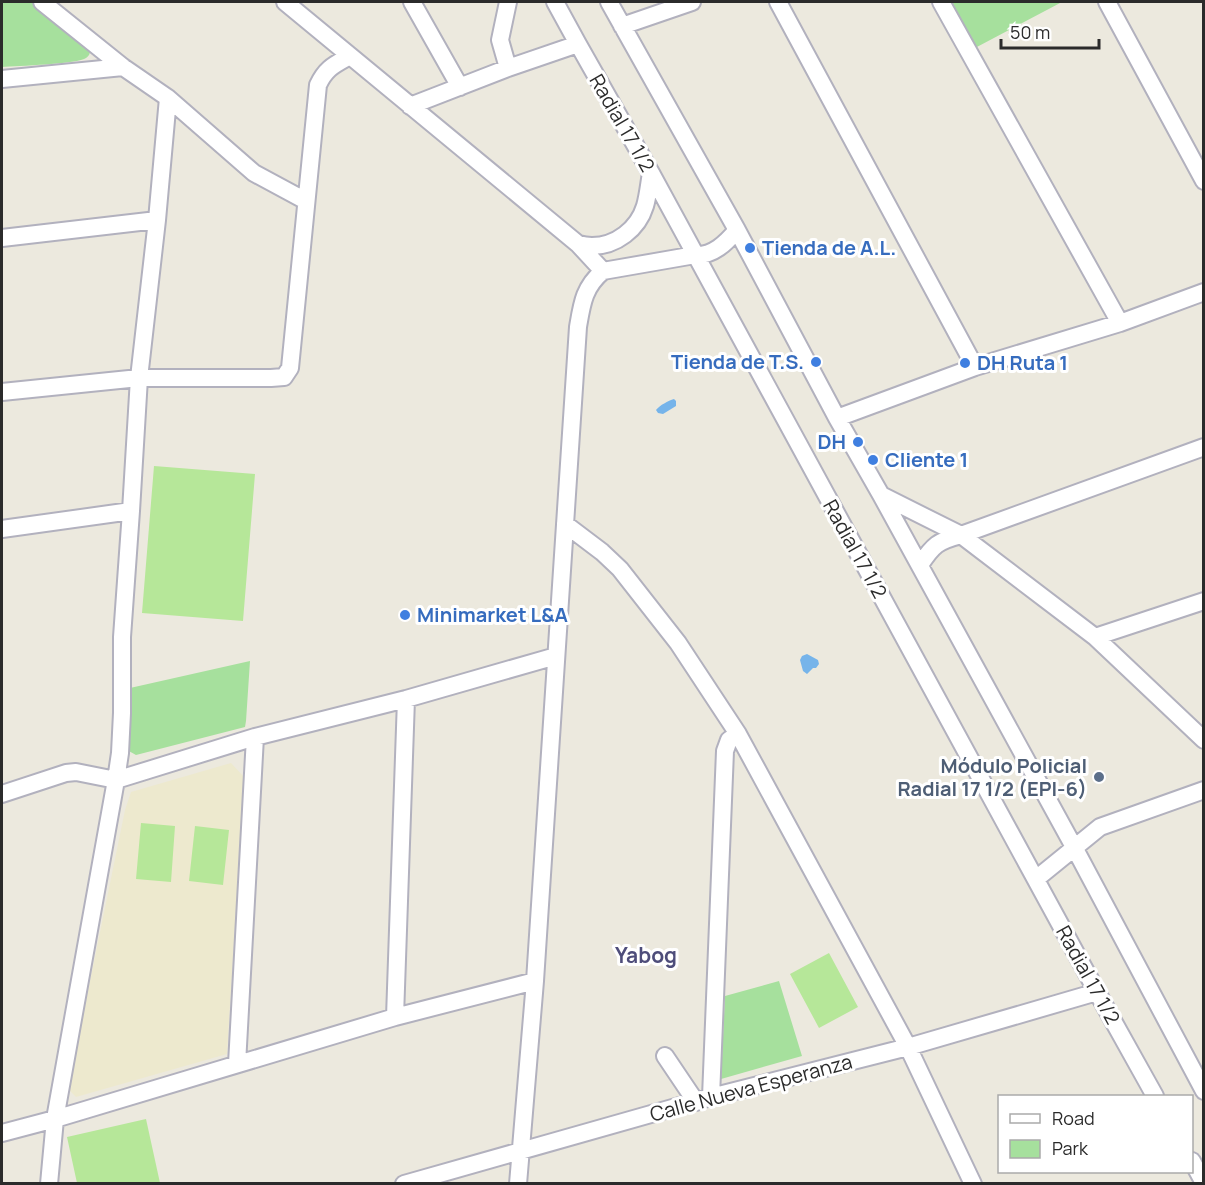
<svg xmlns="http://www.w3.org/2000/svg" width="1205" height="1185" font-family="Manrope,sans-serif">
  <rect width="100%" height="100%" fill="#ece9de"/>
  <path fill="#ede9ce" d="M 231,763 L 244,777 L 227,1054 L 76,1097 L 68,1089 L 125,810 L 131,792 Z"/>
  <path fill="#a6e09d" d="M 2,2 L 38,2 L 91,50 C 89,54 90,55 86,58 C 79,64 16,66 2,67 Z
    M 949,2 L 1062,2 L 975,48 Z
    M 250,661 L 246,721 L 245,727 L 136,755 L 127,750 L 130,688 Z
    M 779,981 L 802,1056 L 721,1079 L 725,996 Z"/>
  <path fill="#b6e799" d="M 154,466 L 255,474 L 243,621 L 142,613 Z
    M 141,823 L 175,826 L 171,882 L 136,879 Z
    M 195,826 L 229,830 L 223,885 L 189,881 Z
    M 829,953 L 858,1007 L 819,1028 L 790,974 Z
    M 146,1119 L 160,1183 L 77,1183 L 67,1137 Z"/>
  <path fill="#76b4ea" d="M 674,399 L 676,401 L 676,406 L 663,414 L 658,413 L 656,410 C 660,405 668,401 674,399 Z
    M 807,654 L 818,660 L 819,664 L 816,668 L 813,668 L 807,674 L 803,671 L 800,660 L 802,656 Z"/>
  <g fill="none" stroke-linecap="round" stroke-linejoin="round">
    <defs>
      <path id="minor" d="M 42,2 L 123,67 L 168,98 L 254,173 L 306,201
        M 285,2 L 578,244 L 603,271
        M 412,2 L 460,87
        M 555,2 L 578,44 L 651,173 L 1097,992 L 1155,1096
        M 609,2 L 737,230 L 837,418 L 881,495 L 1074,847 L 1204,1091
        M 778,2 L 975,367
        M 941,2 L 1120,323
        M 1107,2 L 1204,181
        M 622,26 L 692,2
        M 508,68 L 500,40 L 508,2
        M 2,79 L 123,67
        M 410,106 L 508,68 L 578,44
        M 2,238 L 157,220
        M 578,244 C 582,245 587,246 592,246 C 616,246 638,229 645,206 C 648,196 649,184 651,173
        M 2,392 L 139,378 L 271,378 L 284,377 L 290,368 L 318,85 C 326,68 334,65 350,56
        M 837,418 L 975,367 L 1120,323 L 1204,292
        M 881,495 L 961,535 L 1095,637 L 1204,740
        M 565,524 L 602,552 L 620,569 L 678,643 L 738,734 L 908,1047 L 973,1184
        M 2,529 L 131,511
        M 920,565 C 933,545 938,541 961,535 L 1204,447
        M 1095,637 L 1204,601
        M 2,794 L 66,773 L 76,772 L 116,780 L 255,737 L 406,699 L 556,656
        M 1036,879 L 1100,827 L 1204,790
        M 395,1017 L 406,699
        M 665,1056 L 696,1102
        M 237,1064 L 255,737
        M 711,1097 L 725,751 L 729,740 L 738,734
        M 2,1133 L 55,1119 L 395,1017 L 535,981
        M 1192,1161 L 1204,1183
        M 49,1184 L 55,1119 L 116,780 L 120,753 L 122,713 L 122,637 L 131,511 L 139,378 L 157,220 L 168,98
        M 404,1184 L 711,1097 L 908,1047 L 1097,992
        M 518,1184 L 535,981 L 578,327 C 582,303 584,287 603,271 L 695,255 C 713,256 726,243 737,230"/>
    </defs>
    <use href="#minor" stroke="#b2b1be" stroke-width="20"/>
    <use href="#minor" stroke="#fff" stroke-width="16"/>
  </g>
  <g fill="#3f7fe0" stroke="#fff" stroke-width="2">
    <circle cx="750" cy="248" r="6"/>
    <circle cx="816" cy="362" r="6"/>
    <circle cx="965" cy="363" r="6"/>
    <circle cx="858" cy="442" r="6"/>
    <circle cx="873" cy="460" r="6"/>
    <circle cx="405" cy="615" r="6"/>
  </g>
  <circle fill="#5c6f8a" stroke="#fff" stroke-width="2" cx="1099" cy="777" r="6"/>
  <g text-anchor="middle" stroke-width="6" stroke-linejoin="round" paint-order="stroke">
    <g font-size="20" fill="#2b2b2b" stroke="#fff">
      <text transform="translate(622 123) rotate(60)" y="7">Radial 17 1/2</text>
      <text transform="translate(855 549) rotate(61)" y="7">Radial 17 1/2</text>
      <text transform="translate(1088 975) rotate(61)" y="7">Radial 17 1/2</text>
      <text transform="translate(751 1088) rotate(-15)" y="7">Calle Nueva Esperanza</text>
    </g>
    <g font-size="20" font-weight="bold" fill="#366cbe" stroke="#fff" text-anchor="start">
      <text x="762" y="255">Tienda de A.L.</text>
      <text x="804" y="369" text-anchor="end">Tienda de T.S.</text>
      <text x="977" y="370">DH Ruta 1</text>
      <text x="846" y="449" text-anchor="end">DH</text>
      <text x="885" y="467">Cliente 1</text>
      <text x="417" y="622">Minimarket L&amp;A</text>
    </g>
    <g font-size="20" font-weight="bold" fill="#4e5e75" stroke="#fff" text-anchor="end">
      <text x="1087" y="773">Módulo Policial<tspan x="1087" dy="23">Radial 17 1/2 (EPI-6)</tspan></text>
    </g>
    <g font-size="21" font-weight="bold" fill="#4e4d7a" stroke="#fff">
      <text x="646" y="963">Yabog</text>
    </g>
  </g>
  <rect width="1205" height="1185" fill="none" stroke="#2b2b2b" stroke-width="6"/>
  <rect x="998" y="1095" width="195" height="78" fill="#ffffff" stroke="#aaaaaa" stroke-width="1.5"/>
  <rect x="1010" y="1114" width="30" height="9" fill="#ffffff" stroke="#aaaaaa" stroke-width="1.5"/>
  <text x="1052" y="1125" font-size="18" fill="#2b2b2b">Road</text>
  <rect x="1010" y="1140" width="30" height="18" fill="#a6e09d" stroke="#aaaaaa" stroke-width="1.5"/>
  <text x="1052" y="1155" font-size="18" fill="#2b2b2b">Park</text>
  <path d="M1001 39v9h98v-9" fill="none" stroke="#2b2b2b" stroke-width="3"/>
  <text x="1010" y="39" font-size="18" fill="#2b2b2b" stroke="#ffffff" stroke-width="4.5" paint-order="stroke">50 m</text>
</svg>
